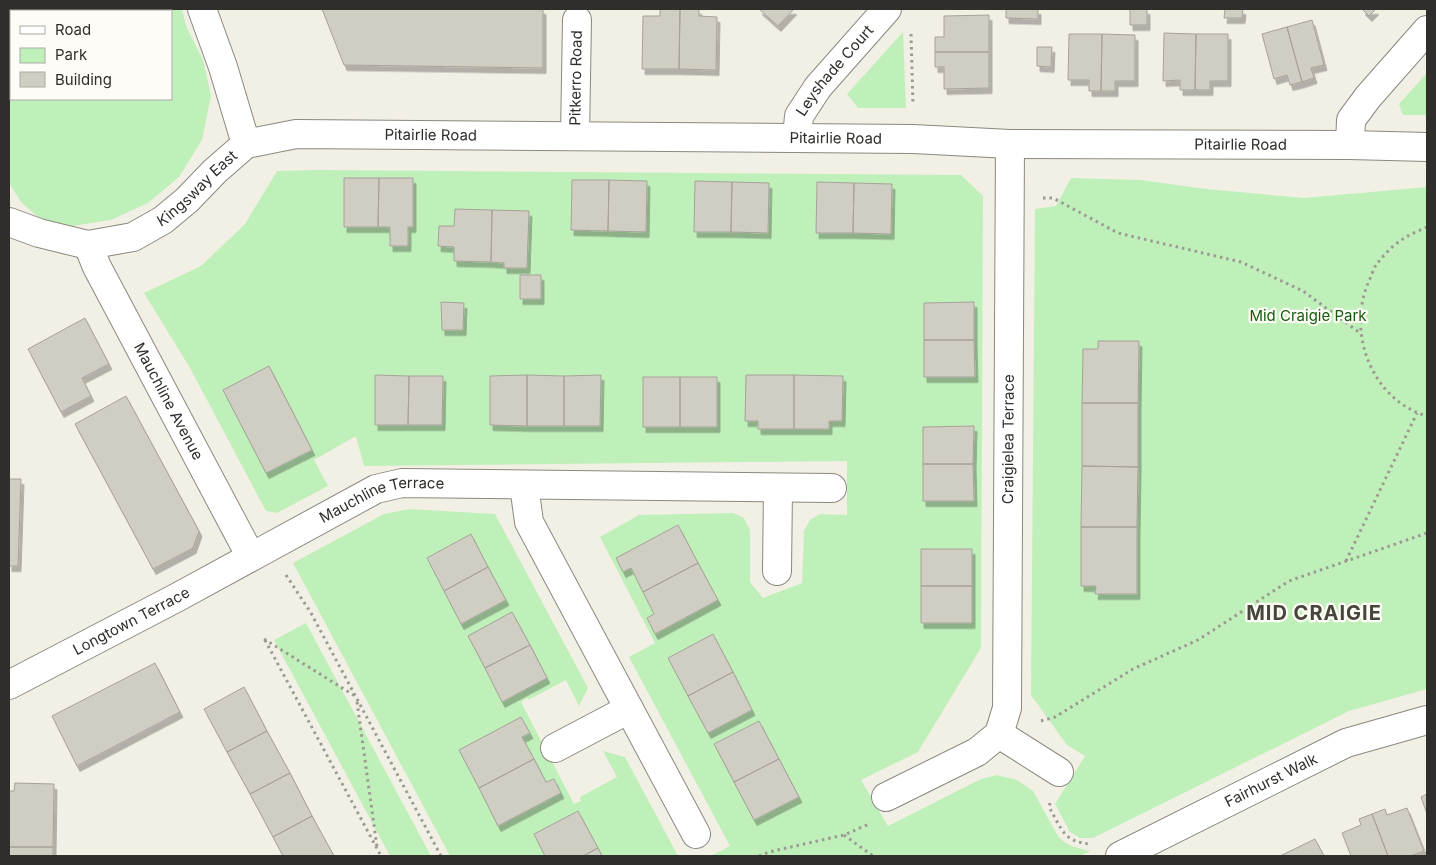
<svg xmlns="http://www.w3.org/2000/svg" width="1436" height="865" font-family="Inter,sans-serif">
  <defs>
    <filter id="shadow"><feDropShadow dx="3" dy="5.5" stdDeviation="0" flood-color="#0004"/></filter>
  </defs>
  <rect width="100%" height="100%" fill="#f2efe5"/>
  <path fill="#c0f0ba" d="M 73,9 L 182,9 L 186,26 L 203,60 L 211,96 L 202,140 L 179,177 L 148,203 L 111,220 L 72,226 L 40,219 L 21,202 L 9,183 L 9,68 L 11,66 L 11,99 L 171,99 L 171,11 L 71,11 Z
    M 903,32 L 906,108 L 858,108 L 847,94 Z
    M 1427,73 L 1427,115 L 1403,115 L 1399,104 Z
    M 318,170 L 961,175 L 983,196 L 981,648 L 918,752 L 861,780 L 888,826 L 981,779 L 997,775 L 1017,780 L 1033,791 L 1058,836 C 1067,847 1078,848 1091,851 L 1080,856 L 711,856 L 730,846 L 629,657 L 655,643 L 600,537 L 639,515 L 733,513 L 744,518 L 750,530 L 750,582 L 763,598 L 802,583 L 804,531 L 810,520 L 820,514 L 847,515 L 847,461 L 364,466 L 356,436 L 314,460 L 328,486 L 277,513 L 266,511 L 190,368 L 144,293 L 201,266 L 245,224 L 277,171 Z
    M 1071,178 L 1141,180 L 1206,189 L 1304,198 L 1427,187 L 1427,689 L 1349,711 L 1093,838 L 1080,838 L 1070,832 L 1055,804 L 1085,756 L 1067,745 L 1031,695 L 1035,209 L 1056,206 Z
    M 409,509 L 495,514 L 588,688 L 579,706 L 566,680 L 528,700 L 527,698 L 521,702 L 574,804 L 581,801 L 580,797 L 617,777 L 603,751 L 625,757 L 678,856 L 450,856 L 293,563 L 384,514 Z
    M 306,623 L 431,856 L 390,856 L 274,640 Z"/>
  <path fill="#d0cdc2" stroke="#a6a299" filter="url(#shadow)" d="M 322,9 L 543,9 L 543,68 L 344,65 Z
    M 660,9 L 680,9 L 679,69 L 642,69 L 643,16 L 660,16 Z
    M 680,9 L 699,9 L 699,16 L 717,17 L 716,70 L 679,69 Z
    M 759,9 L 794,9 L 778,26 Z
    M 1006,9 L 1038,9 L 1038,19 L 1006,18 Z
    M 1130,9 L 1147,9 L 1147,25 L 1130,25 Z
    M 1225,9 L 1243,9 L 1242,18 L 1224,18 Z
    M 1362,9 L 1376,9 L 1369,16 Z
    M 989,15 L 989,52 L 935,52 L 935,37 L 944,37 L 944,16 Z
    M 1312,20 L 1324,65 L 1311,68 L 1314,78 L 1302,82 L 1287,27 Z
    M 1287,27 L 1302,82 L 1290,85 L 1287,75 L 1274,79 L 1262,34 Z
    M 1164,33 L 1196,34 L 1195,90 L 1180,90 L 1180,80 L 1163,81 Z
    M 1069,34 L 1102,34 L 1101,91 L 1089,91 L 1089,80 L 1068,80 Z
    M 1102,34 L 1135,35 L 1135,81 L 1115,81 L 1115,91 L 1101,91 Z
    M 1196,34 L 1228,34 L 1228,81 L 1210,81 L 1210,90 L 1195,90 Z
    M 1037,47 L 1052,47 L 1051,67 L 1037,66 Z
    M 935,52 L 989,52 L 989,88 L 944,89 L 944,67 L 935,67 Z
    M 344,178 L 379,178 L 378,227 L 344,227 Z
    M 379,178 L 413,178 L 413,227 L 408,227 L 408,246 L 390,246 L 390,227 L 378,227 Z
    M 572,180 L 609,180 L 608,231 L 571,230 Z
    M 609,180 L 647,181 L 646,232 L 608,231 Z
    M 695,181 L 732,182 L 731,232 L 694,232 Z
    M 732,182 L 769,183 L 768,233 L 731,232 Z
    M 817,182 L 854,183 L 853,233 L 816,233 Z
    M 854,183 L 892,184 L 891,234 L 853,233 Z
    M 455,209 L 492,210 L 491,262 L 454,261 L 454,247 L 438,246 L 439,226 L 454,226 Z
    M 492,210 L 529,211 L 527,268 L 504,268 L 504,263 L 491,262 Z
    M 520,275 L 541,275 L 541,299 L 520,299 Z
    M 441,302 L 464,303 L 463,330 L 442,330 Z
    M 974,302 L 974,340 L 924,340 L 924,303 Z
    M 85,318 L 109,364 L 82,378 L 91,396 L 61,412 L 28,349 Z
    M 924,340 L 974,340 L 975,377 L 924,377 Z
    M 1098,341 L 1139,341 L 1138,403 L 1082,403 L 1083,349 L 1098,349 Z
    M 269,366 L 312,450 L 266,473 L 223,390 Z
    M 375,375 L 409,376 L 408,425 L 375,425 Z
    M 527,375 L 564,376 L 564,426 L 527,426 Z
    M 527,375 L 527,426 L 490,425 L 490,376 Z
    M 601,375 L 600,426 L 564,426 L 564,376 Z
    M 746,375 L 794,375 L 794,429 L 758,429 L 758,421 L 745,421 Z
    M 794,375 L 843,376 L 842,421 L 829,421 L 829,429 L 794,429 Z
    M 409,376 L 443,376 L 442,425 L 408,425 Z
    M 643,377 L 680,377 L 680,427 L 643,427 Z
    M 680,377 L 717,377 L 717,427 L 680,427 Z
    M 126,396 L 199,531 L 193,548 L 153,569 L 75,424 Z
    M 1082,403 L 1138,403 L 1138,467 L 1082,466 Z
    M 974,426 L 973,464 L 923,464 L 923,427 Z
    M 923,464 L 973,464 L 974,501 L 923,501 Z
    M 1082,466 L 1138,467 L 1137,527 L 1081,527 Z
    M 9,479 L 21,479 L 18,566 L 9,566 Z
    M 678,525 L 698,563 L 643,592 L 631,568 L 623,572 L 616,558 Z
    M 1081,527 L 1137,527 L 1137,594 L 1095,594 L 1096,586 L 1081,586 Z
    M 471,534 L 488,567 L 444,591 L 427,558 Z
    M 921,549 L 972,549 L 972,586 L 921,586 Z
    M 698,563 L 718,600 L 655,634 L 647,618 L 654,614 L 643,592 Z
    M 488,567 L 506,600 L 461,624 L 444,591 Z
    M 921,586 L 972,586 L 972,623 L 921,623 Z
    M 512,612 L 530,645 L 485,668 L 468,636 Z
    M 713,634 L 733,672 L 688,696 L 668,658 Z
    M 530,645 L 547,678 L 502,702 L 485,668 Z
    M 155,663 L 180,712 L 77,766 L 52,716 Z
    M 733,672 L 752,710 L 708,733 L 688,696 Z
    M 244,687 L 267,731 L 227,752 L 204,709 Z
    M 521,717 L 530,733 L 522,737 L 534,759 L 479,788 L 459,750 Z
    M 759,721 L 779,759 L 734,782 L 714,744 Z
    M 267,731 L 290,773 L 250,794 L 227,752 Z
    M 534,759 L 546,782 L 554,779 L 561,793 L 498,826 L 479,788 Z
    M 779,759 L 799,797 L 754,820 L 734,782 Z
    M 290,773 L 312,816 L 273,837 L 250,794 Z
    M 15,783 L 54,784 L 53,847 L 9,847 L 9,791 L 14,791 Z
    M 1427,794 L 1427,814 L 1421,797 Z
    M 1407,808 L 1424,851 L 1410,856 L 1388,856 L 1372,814 L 1385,809 L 1387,815 Z
    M 578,811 L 598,848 L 583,856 L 545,856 L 534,834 Z
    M 1372,814 L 1388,856 L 1351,856 L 1342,833 L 1361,825 L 1359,819 Z
    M 312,816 L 334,856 L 283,856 L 273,837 Z
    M 1315,839 L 1324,856 L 1280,856 Z
    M 9,847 L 53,847 L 53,856 L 9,856 Z
    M 598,848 L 602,856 L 583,856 Z"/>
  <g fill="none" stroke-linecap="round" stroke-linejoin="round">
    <defs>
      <g id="street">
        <path d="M 202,9 L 223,67 L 246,144"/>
        <path id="s1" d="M 575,136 L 577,20"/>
        <path id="s2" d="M 797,138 L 799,116 L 818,87 L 887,9"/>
        <path d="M 1350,145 L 1351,120 L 1368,97 L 1427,30"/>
        <path id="s3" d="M 9,222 L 39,233 L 88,245 L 133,237 L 163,220 L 187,200 L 215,171 L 246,144 L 296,134 L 913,139 L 1010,144 L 1350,145 L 1427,147"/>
        <path id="s4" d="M 88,245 L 97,267 L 251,557"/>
        <path d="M 524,485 L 529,522 L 696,834"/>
        <path d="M 777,571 L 778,488"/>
        <path id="s5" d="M 9,685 L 176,598 L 376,489 L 402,483 L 832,488"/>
        <path d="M 999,734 L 1059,772"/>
        <path d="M 555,748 L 629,709"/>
        <path id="s6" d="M 886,797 L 977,752 L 999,734 L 1007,708 L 1010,144"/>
        <path id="s7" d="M 1120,856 L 1346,743 L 1427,720"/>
      </g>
      <path id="highway" d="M 38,11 L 41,9
        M 9,36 L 11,34"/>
    </defs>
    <use href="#street" stroke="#8b887f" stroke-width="30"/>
    <use href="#highway" stroke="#cdcdcc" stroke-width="30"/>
    <path stroke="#9b9992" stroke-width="3" stroke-dasharray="2.5 4" stroke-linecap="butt" d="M 911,34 L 913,105
      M 1043,198 L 1053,198 L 1118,233 L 1241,262 L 1303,291 L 1360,333
      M 1427,227 C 1418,231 1408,235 1400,241 C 1392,246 1382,257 1376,265 C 1373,270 1371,277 1368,283 C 1347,334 1372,400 1427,416
      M 1346,561 L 1417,413
      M 286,575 L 311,613 L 441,856
      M 264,639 L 355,696
      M 265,640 L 381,856
      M 357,702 L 377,847
      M 1041,721 L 1055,717 L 1133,669 L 1198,640 L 1289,581 L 1427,533
      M 1050,803 L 1049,807 C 1062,829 1063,842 1091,844
      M 844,835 L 873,856
      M 759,856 L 769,852 L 844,835 L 869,824"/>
    <use href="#street" stroke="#fff" stroke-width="28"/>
    <use href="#highway" stroke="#b97a1d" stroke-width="28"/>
  </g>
  <g text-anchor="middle" stroke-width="4.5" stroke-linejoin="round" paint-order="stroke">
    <g font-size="15" fill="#2f2e2a" stroke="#fefcf6">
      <text dy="5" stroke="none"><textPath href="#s2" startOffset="80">Leyshade Court</textPath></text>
      <text dy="5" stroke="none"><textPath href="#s1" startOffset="58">Pitkerro Road</textPath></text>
      <text dy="5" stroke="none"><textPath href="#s3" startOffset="461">Pitairlie Road</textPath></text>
      <text dy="5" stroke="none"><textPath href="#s3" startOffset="866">Pitairlie Road</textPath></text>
      <text dy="5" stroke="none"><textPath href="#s3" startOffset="1271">Pitairlie Road</textPath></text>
      <text dy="5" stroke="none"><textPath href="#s3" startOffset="209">Kingsway East</textPath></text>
      <text dy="5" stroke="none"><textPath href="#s4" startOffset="176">Mauchline Avenue</textPath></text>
      <text dy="5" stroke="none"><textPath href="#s6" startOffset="426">Craigielea Terrace</textPath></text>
      <text dy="5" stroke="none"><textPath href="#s5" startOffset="419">Mauchline Terrace</textPath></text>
      <text dy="5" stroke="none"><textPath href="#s5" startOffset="138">Longtown Terrace</textPath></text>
      <text dy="5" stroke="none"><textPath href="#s7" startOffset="169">Fairhurst Walk</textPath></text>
    </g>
    <g font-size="15" fill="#145c0e" stroke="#fefcf6">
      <text x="1308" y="321">Mid Craigie Park</text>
    </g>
    <g font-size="20" font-weight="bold" letter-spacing="1" fill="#48453d" stroke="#fefcf6">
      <text x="1314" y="620">MID CRAIGIE</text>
    </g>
  </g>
  <rect width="1436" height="865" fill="none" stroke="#2f2e2a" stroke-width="20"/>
  <rect x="10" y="10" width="162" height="90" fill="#fefcf6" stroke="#abaaa4"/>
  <rect x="20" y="26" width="25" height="8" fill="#ffffff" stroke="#abaaa4"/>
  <text x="55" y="35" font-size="15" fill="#2f2e2a">Road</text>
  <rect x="20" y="48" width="25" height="15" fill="#c0f0ba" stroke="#abaaa4"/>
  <text x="55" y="60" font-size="15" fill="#2f2e2a">Park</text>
  <rect x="20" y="72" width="25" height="15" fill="#d0cdc2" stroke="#abaaa4"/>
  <text x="55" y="85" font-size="15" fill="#2f2e2a">Building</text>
</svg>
